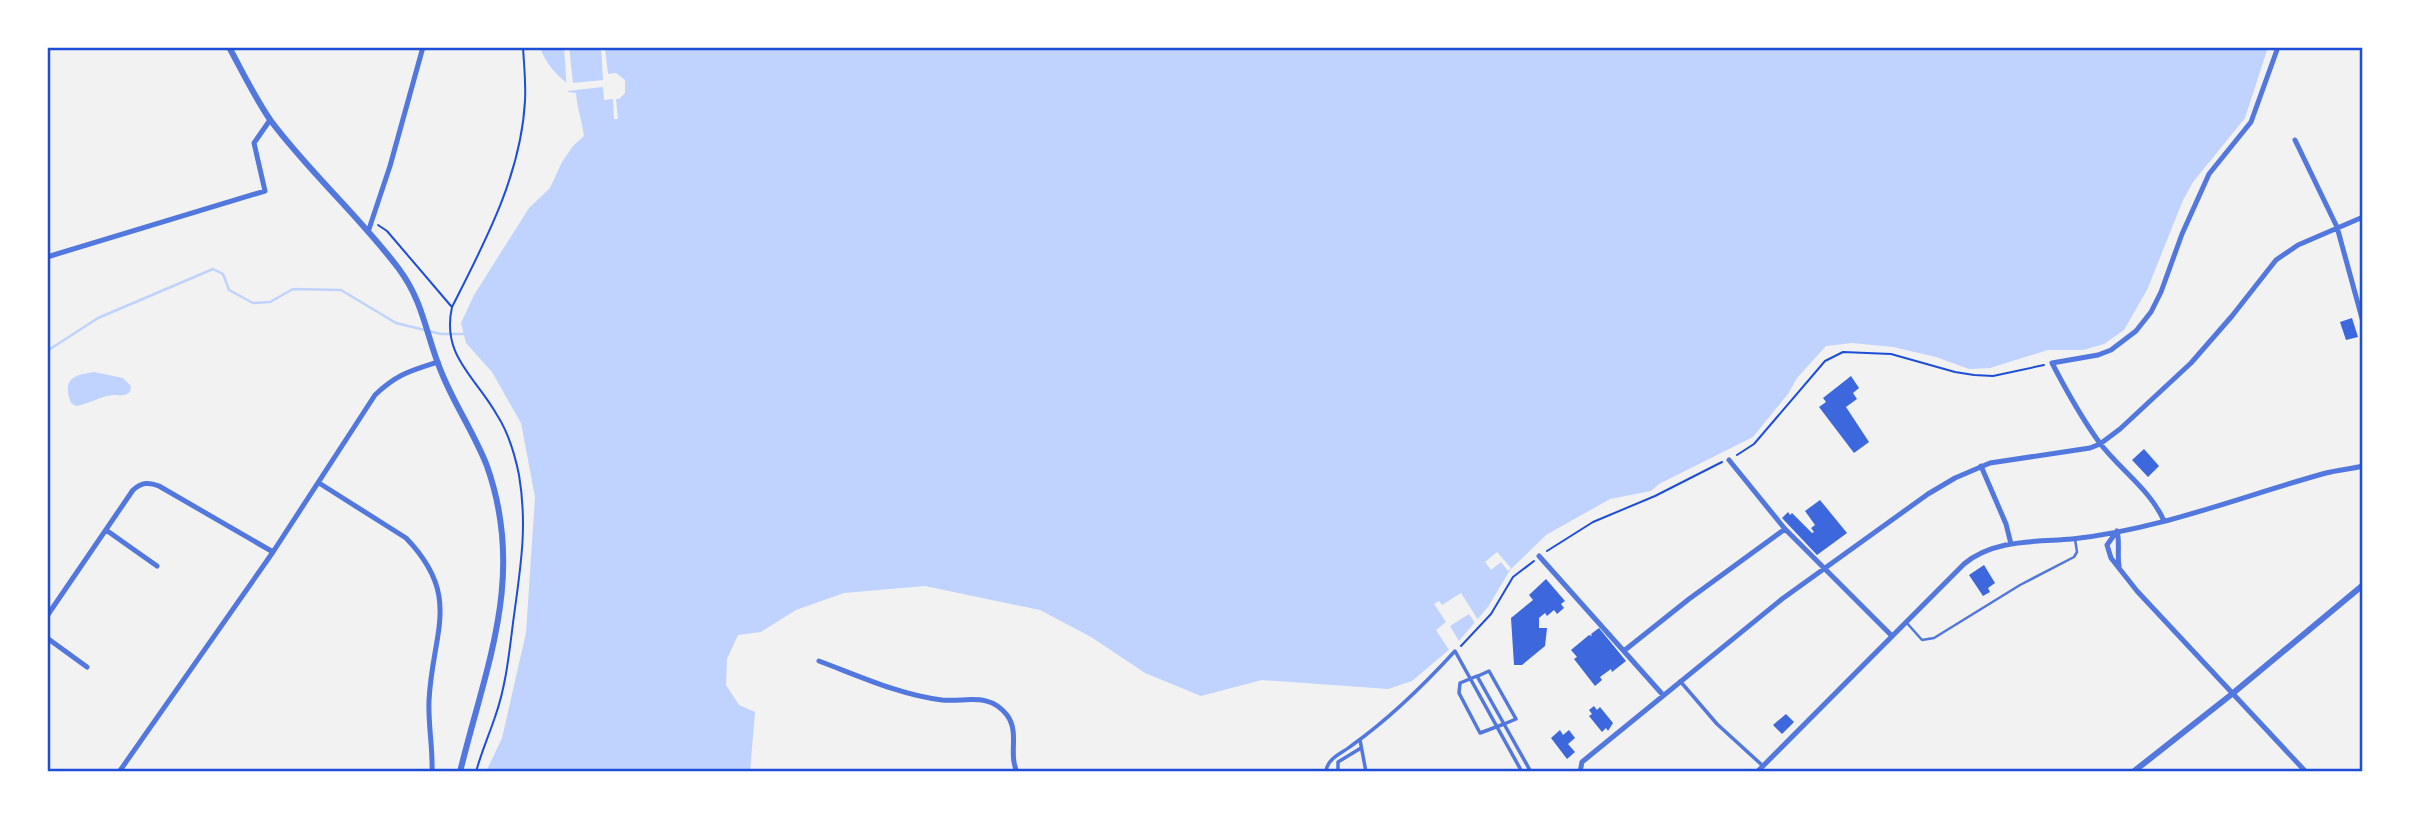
<svg xmlns="http://www.w3.org/2000/svg" width="2410" height="819" font-family="Arial,sans-serif">
  <rect width="100%" height="100%" fill="#f2f2f2"/>
  <path fill="#bfd3fe" d="M 540,47 L 2268,47 L 2245,118 L 2193,182 L 2183,200 L 2147,290 L 2124,330 L 2104,344 L 2083,350 L 2048,350 L 1990,368 L 1969,369 L 1936,357 L 1893,347 L 1852,343 L 1826,346 L 1797,378 L 1788,394 L 1753,437 L 1659,484 L 1651,491 L 1610,499 L 1546,535 L 1510,570 L 1488,607 L 1458,642 L 1412,681 L 1388,689 L 1262,680 L 1201,696 L 1145,673 L 1091,637 L 1040,610 L 925,586 L 844,593 L 796,610 L 761,632 L 738,635 L 727,659 L 726,685 L 739,705 L 755,712 L 750,772 L 486,772 L 502,738 L 526,633 L 535,497 L 521,423 L 492,372 L 466,343 L 461,323 L 474,295 L 529,208 L 550,188 L 562,162 L 573,146 L 584,136 C 582,121 577,108 576,93 L 568,92 L 567,83 C 555,74 545,62 540,47 Z
    M 94,372 L 123,378 L 131,386 L 130,392 C 123,397 120,395 112,395 C 99,397 89,404 76,406 L 71,403 C 62,379 73,375 94,372 Z"/>
  <path fill="#f2f2f2" d="M 564,47 L 569,47 L 573,83 L 603,80 L 601,47 L 605,47 L 608,74 L 616,73 L 625,80 L 625,93 L 619,99 L 616,99 L 618,119 L 614,119 L 613,99 L 604,100 L 603,87 L 567,91 Z
    M 1497,552 L 1511,568 L 1508,571 L 1501,562 L 1491,570 L 1485,562 Z
    M 1461,593 L 1480,623 L 1477,626 L 1469,614 L 1450,626 L 1460,643 L 1449,650 L 1436,630 L 1446,622 L 1434,604 L 1439,601 L 1442,605 Z"/>
  <g fill="none" stroke-linecap="round" stroke-linejoin="round">
    <path stroke="#bfd3fe" stroke-width="2.5" d="M 47,351 L 98,318 L 213,269 L 223,274 L 229,290 L 253,303 L 270,302 L 293,289 L 341,290 L 396,323 L 441,334 L 464,334"/>
  </g>
  <path fill="#3d67dc" d="M 2352,318 L 2358,337 L 2346,340 L 2340,322 Z
    M 1851,376 L 1859,388 L 1853,393 L 1857,399 L 1846,407 L 1869,442 L 1854,453 L 1819,407 L 1826,402 L 1823,398 Z
    M 2144,449 L 2159,466 L 2148,477 L 2132,460 Z
    M 1820,500 L 1847,533 L 1817,555 L 1782,518 L 1788,512 L 1790,515 L 1792,513 L 1812,533 L 1814,532 L 1811,528 L 1815,525 L 1805,511 Z
    M 1984,565 L 1995,583 L 1988,588 L 1990,592 L 1983,596 L 1969,575 Z
    M 1546,579 L 1565,601 L 1561,604 L 1564,608 L 1557,614 L 1554,610 L 1547,616 L 1545,613 L 1539,618 L 1539,628 L 1547,628 L 1545,646 L 1522,665 L 1514,665 L 1511,618 L 1533,600 L 1529,595 Z
    M 1599,628 L 1626,661 L 1612,672 L 1611,669 L 1600,677 L 1602,680 L 1595,686 L 1574,659 L 1577,657 L 1571,650 L 1589,635 L 1592,636 L 1591,634 Z
    M 1594,706 L 1597,710 L 1600,707 L 1613,723 L 1608,731 L 1606,728 L 1602,732 L 1589,716 L 1592,714 L 1589,710 Z
    M 1786,714 L 1794,722 L 1782,734 L 1773,725 Z
    M 1560,730 L 1563,735 L 1569,730 L 1575,738 L 1568,744 L 1575,752 L 1567,759 L 1551,738 Z"/>
  <g fill="none" stroke-linecap="round" stroke-linejoin="round">
    <path stroke="#1d4ed8" stroke-width="2" d="M 378,225 L 387,231 L 451,306
      M 1737,455 L 1754,444 L 1825,361 L 1843,352 L 1891,354 L 1955,372 L 1974,375 L 1993,376 L 2044,365
      M 1547,551 L 1593,522 L 1655,496 L 1722,462
      M 1461,646 L 1491,614 L 1513,577 L 1534,561
      M 476,772 C 481,753 489,735 495,717 C 506,686 509,654 513,623 C 520,570 528,528 519,475 C 515,455 508,432 497,415 C 476,377 441,356 452,307 C 485,242 521,175 525,101 C 526,83 524,65 523,47"/>
    <path stroke="#5277de" stroke-width="2.5" d="M 1906,622 L 1922,640 L 1934,638 L 2020,585 L 2074,557 L 2077,552 L 2075,539"/>
    <path stroke="#5277de" stroke-width="3.5" d="M 1477,676 L 1504,724 L 1480,733 L 1459,693 L 1460,683 Z
      M 1478,676 L 1489,671 L 1516,719 L 1504,724 L 1531,772
      M 1680,681 L 1717,724 L 1763,766
      M 1360,740 L 1366,772
      M 1326,772 C 1327,758 1341,754 1351,746 C 1389,719 1423,686 1455,651 L 1522,772
      M 1338,772 L 1338,762 L 1361,748"/>
    <path stroke="#5277de" stroke-width="5" d="M 2295,140 L 2337,227 L 2363,322
      M 368,232 L 390,166 L 423,47
      M 47,257 L 265,191 L 254,143 L 270,120
      M 1729,460 L 1785,529 L 1891,635
      M 1981,466 L 2006,524 L 2011,544
      M 319,483 L 406,538 C 463,597 432,632 429,701 C 428,725 433,748 432,772
      M 2164,521 C 2150,489 2119,469 2099,442 C 2081,417 2066,390 2052,363 L 2098,355 L 2111,350 L 2136,331 L 2151,312 L 2161,292 L 2182,234 L 2209,174 L 2251,122 L 2278,47
      M 106,530 L 157,566
      M 2117,531 L 2107,545 L 2111,558 L 2137,591 L 2306,772
      M 2117,531 C 2120,542 2117,554 2119,566
      M 1539,556 L 1663,695
      M 47,616 L 133,490 C 142,482 149,482 159,486 L 273,552
      M 47,638 L 87,667
      M 1625,650 L 1689,599 L 1785,529
      M 819,661 C 859,676 900,695 942,700 C 967,702 989,692 1007,715 C 1020,733 1008,753 1017,772
      M 119,772 L 273,552 L 375,395 C 397,374 410,371 438,362
      M 1580,772 L 1582,762 L 1593,753 L 1782,599 L 1928,494 L 1955,478 L 1990,463 L 2090,448 L 2100,444 L 2120,429 L 2191,363 L 2232,316 L 2276,260 L 2298,245 L 2363,217
      M 1757,772 L 1964,564 C 1994,539 2036,542 2072,539 C 2159,530 2242,496 2326,473 C 2338,470 2351,469 2363,466"/>
    <path stroke="#5277de" stroke-width="6" d="M 229,47 C 242,71 255,98 271,121 C 310,173 360,217 399,269 C 425,304 426,338 443,376 C 456,407 475,435 487,466 C 526,577 486,665 460,772
      M 2133,772 L 2232,694 L 2363,585"/>
  </g>
  <rect width="2410" height="819" fill="none" stroke="#ffffff" stroke-width="98"/>
  <rect x="49" y="49" width="2312" height="721" fill="none" stroke="#1d4ed8" stroke-width="2.5"/>
</svg>
